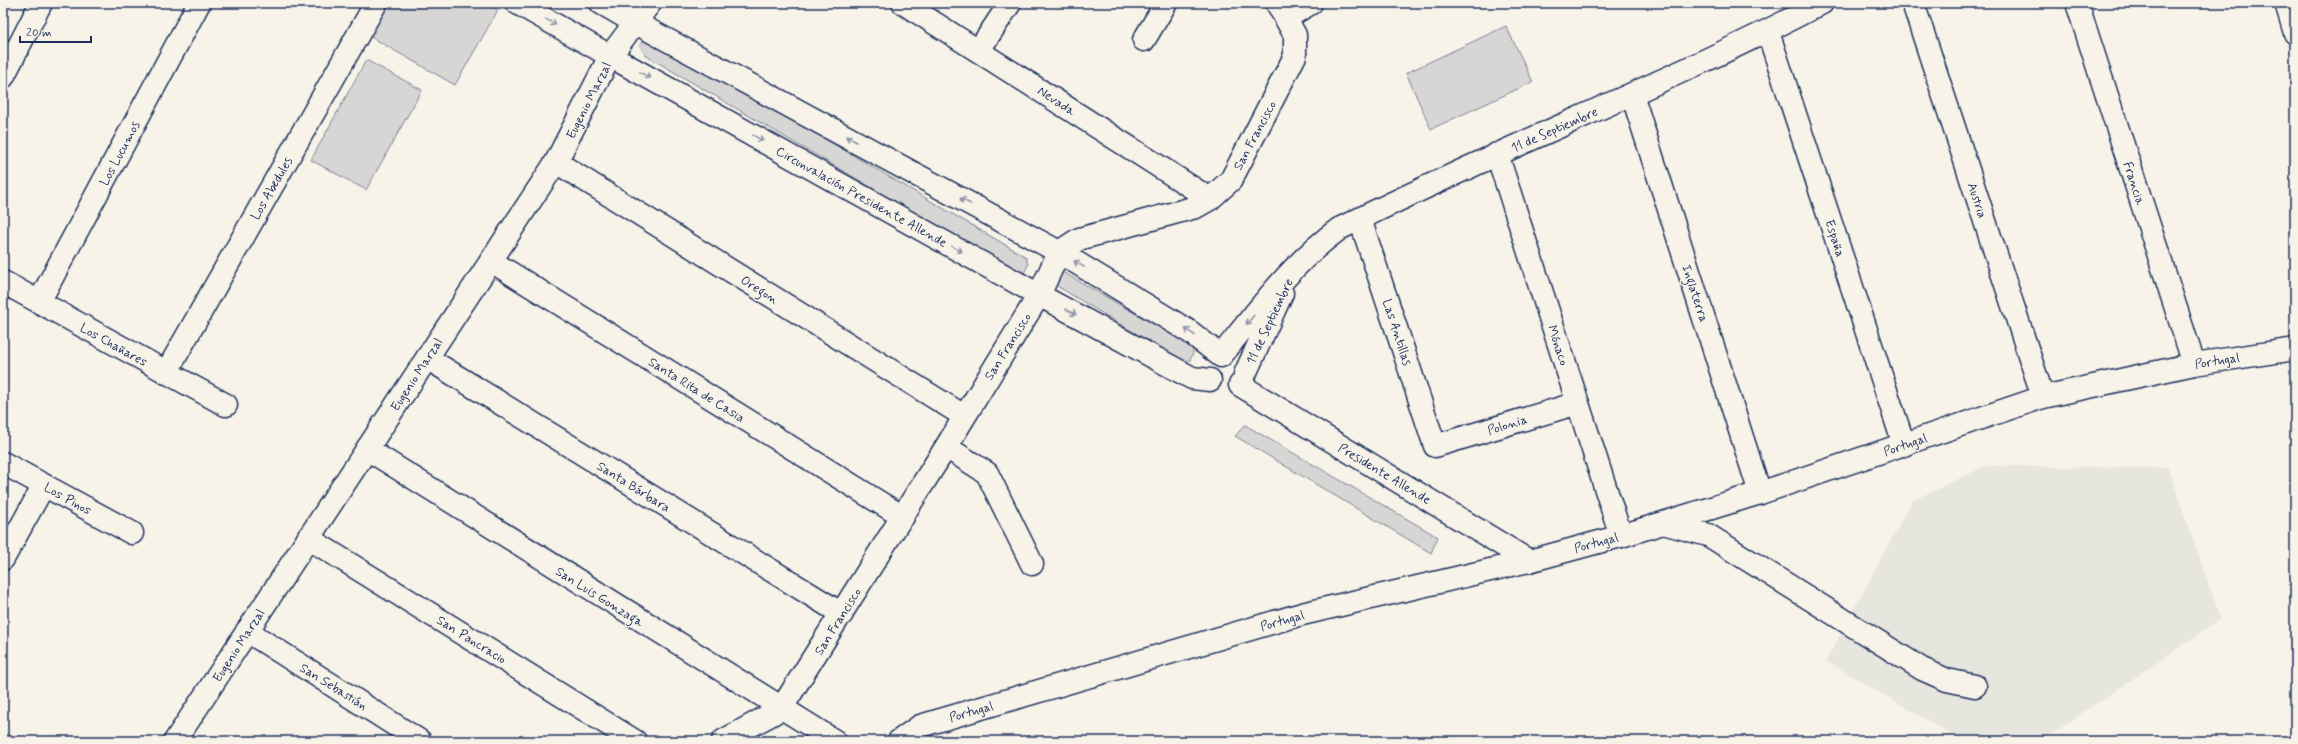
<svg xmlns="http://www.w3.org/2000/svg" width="2298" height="744" font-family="Mynerve,sans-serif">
  <rect width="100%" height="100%" fill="#f7f3e8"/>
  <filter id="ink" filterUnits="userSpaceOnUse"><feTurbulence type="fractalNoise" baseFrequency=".025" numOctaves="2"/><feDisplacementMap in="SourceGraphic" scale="8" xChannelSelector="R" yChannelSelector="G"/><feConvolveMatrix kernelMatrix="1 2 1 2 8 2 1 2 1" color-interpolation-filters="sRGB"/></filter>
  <g filter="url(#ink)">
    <path fill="#e6e5de" d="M 1986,466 L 2168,468 L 2221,619 L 2041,741 L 1963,741 L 1826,661 L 1912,501 Z"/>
    <path fill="#d7d6d4" stroke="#798299" d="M 387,3 L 486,3 L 498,10 L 455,85 L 369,36 Z
      M 1506,26 L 1533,82 L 1431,129 L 1406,73 Z
      M 643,38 L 653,38 L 1026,257 L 1028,265 L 1024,273 L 1014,271 L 645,55 L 640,45 Z
      M 366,60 L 422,90 L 366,190 L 311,160 Z
      M 1061,271 L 1192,346 L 1193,353 L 1190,360 L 1183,362 L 1052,283 Z
      M 1245,425 L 1438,537 L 1431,553 L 1235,436 Z"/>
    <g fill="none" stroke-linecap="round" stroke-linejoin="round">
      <defs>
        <path id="minor" d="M 903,3 L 1210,199
          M 1913,3 L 2043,397
          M 2077,3 L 2194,364
          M 2286,3 L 2295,33
          M 1286,18 L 1311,3
          M 634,22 L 1059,252 L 1190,332 L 1221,356 C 1257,311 1292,263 1339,229 C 1498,149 1665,85 1822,3
          M 1768,32 L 1904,445
          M 1144,40 L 1166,3
          M 979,50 L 1010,3
          M 610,56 L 1039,295 L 1192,378 L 1210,380
          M 3,77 L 41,3
          M 1632,94 L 1760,493
          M 1497,154 L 1621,536
          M 556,162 L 964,416
          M 1360,219 L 1435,446 L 1578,403
          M 491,261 L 903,517
          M 3,282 L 226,405
          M 39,302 L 199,3
          M 427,358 L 842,614
          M 166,373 L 376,3
          M 1245,374 L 1282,293
          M 1240,385 L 1529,561
          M 946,447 L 987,473 L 1032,564
          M 367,449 L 835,741
          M 3,463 L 132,533
          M 1663,523 L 1708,535 L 1922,669 L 1947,680 L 1975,686
          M 308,538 L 635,741
          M 3,559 L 44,485
          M 247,631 L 420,741
          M 723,741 L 781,709 L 946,447 L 1039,295 L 1059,252 L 1079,239 L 1196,207 L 1210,199 L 1231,180 L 1295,56 L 1295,35 L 1277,3"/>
        <path id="major" d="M 517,3 L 610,56
          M 601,3 L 634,22
          M 175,741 L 556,162 L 610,56 L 650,3
          M 899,741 L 920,726 L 1302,614 L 1529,561 L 1621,536 L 1760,493 L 2043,397 L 2194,364 L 2295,349"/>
      </defs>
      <use href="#minor" stroke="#1b2f5e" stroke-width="25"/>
      <use href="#major" stroke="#1b2f5e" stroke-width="25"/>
      <use href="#minor" stroke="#f7f3e8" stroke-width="22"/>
      <use href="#major" stroke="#f7f3e8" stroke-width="22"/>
    </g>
    <defs><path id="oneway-shaft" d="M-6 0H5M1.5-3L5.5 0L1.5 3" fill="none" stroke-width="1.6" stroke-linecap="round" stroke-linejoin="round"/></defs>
    <g stroke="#8991a3">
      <use href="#oneway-shaft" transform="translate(551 22) rotate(29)"/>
      <use href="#oneway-shaft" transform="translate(645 75) rotate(29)"/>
      <use href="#oneway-shaft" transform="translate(758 138) rotate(29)"/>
      <use href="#oneway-shaft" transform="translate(851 139) rotate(-152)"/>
      <use href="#oneway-shaft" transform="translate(965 201) rotate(-152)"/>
      <use href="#oneway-shaft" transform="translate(957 249) rotate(29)"/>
      <use href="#oneway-shaft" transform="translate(1079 264) rotate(-149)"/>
      <use href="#oneway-shaft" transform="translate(1071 312) rotate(28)"/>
      <use href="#oneway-shaft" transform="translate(1250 320) rotate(130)"/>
      <use href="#oneway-shaft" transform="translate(1190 332) rotate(-145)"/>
    </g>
  </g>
  <g text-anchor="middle" stroke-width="3" stroke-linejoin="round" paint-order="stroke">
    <g font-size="13" fill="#1b2f5e" stroke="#f7f3e8">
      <text transform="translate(588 100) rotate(-63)" y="5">Eugenio Marzal</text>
      <text transform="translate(1057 100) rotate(33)" y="5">Nevada</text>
      <text transform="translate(1554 129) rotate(-24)" y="5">11 de Septiembre</text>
      <text transform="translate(1254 135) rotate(-62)" y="5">San Francisco</text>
      <text transform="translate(119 153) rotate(-62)" y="5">Los Lucumos</text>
      <text transform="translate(2135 183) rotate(72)" y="5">Francia</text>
      <text transform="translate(271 188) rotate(-60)" y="5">Los Abedules</text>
      <text transform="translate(862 196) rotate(29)" y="5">Circunvalación Presidente Allende</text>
      <text transform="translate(1978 200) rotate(72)" y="5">Austria</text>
      <text transform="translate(1836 238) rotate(72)" y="5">España</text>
      <text transform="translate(760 289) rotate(32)" y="5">Oregon</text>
      <text transform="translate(1696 293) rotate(72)" y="5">Inglaterra</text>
      <text transform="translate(1269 321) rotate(-65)" y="5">11 de Septiembre</text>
      <text transform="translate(1398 332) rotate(72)" y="5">Las Antillas</text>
      <text transform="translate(114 344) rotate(29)" y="5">Los Chañares</text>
      <text transform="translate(1559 345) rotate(72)" y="5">Mónaco</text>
      <text transform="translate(1007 346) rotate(-58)" y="5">San Francisco</text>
      <text transform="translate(2217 360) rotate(-9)" y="5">Portugal</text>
      <text transform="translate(416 374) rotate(-57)" y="5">Eugenio Marzal</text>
      <text transform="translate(697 389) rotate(32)" y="5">Santa Rita de Casia</text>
      <text transform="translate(1507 424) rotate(-17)" y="5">Polonia</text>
      <text transform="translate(1905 444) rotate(-19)" y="5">Portugal</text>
      <text transform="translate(1385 473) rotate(31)" y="5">Presidente Allende</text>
      <text transform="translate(634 486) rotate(32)" y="5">Santa Bárbara</text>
      <text transform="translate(68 498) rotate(29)" y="5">Los Pinos</text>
      <text transform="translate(1596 542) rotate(-15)" y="5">Portugal</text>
      <text transform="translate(600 596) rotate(32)" y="5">San Luis Gonzaga</text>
      <text transform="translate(1282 620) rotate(-16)" y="5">Portugal</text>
      <text transform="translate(837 621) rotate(-58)" y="5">San Francisco</text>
      <text transform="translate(472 639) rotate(32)" y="5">San Pancracio</text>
      <text transform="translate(238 645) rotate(-57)" y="5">Eugenio Marzal</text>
      <text transform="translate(334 686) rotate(32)" y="5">San Sebastián</text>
      <text transform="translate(971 711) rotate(-16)" y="5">Portugal</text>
    </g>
  </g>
  <rect width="2298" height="744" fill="none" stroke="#f7f3e8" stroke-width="16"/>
  <rect x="8" y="8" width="2282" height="728" fill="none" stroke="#1b2f5e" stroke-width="1.5" filter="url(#ink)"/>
  <path d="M20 36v6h71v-6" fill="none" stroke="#1b2f5e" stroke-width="2"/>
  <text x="26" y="36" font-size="12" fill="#1b2f5e" stroke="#f7f3e8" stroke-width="3" paint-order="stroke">20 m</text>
</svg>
